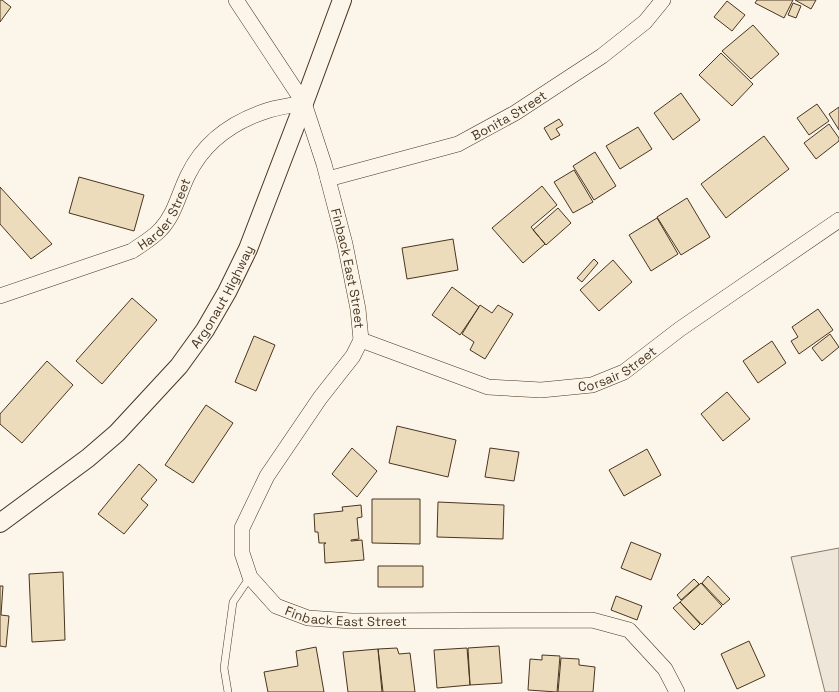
<svg xmlns="http://www.w3.org/2000/svg" width="839" height="692" font-family="'Space Grotesk',sans-serif">
  <rect width="100%" height="100%" fill="#fbf6e9"/>
  <path fill="#ede6d9" stroke="#887966" d="M 839,548 L 839,692 L 825,692 L 791,557 Z"/>
  <path fill="#ecdcbc" stroke="#4a3520" d="M 0,0 L 2,0 L 11,7 L 0,22 Z
    M 757,0 L 793,0 L 784,18 L 755,3 Z
    M 795,0 L 816,0 L 811,9 Z
    M 727,1 L 745,15 L 732,31 L 714,17 Z
    M 793,3 L 801,6 L 796,18 L 788,15 Z
    M 753,25 L 779,54 L 751,79 L 722,51 Z
    M 721,53 L 753,84 L 732,106 L 699,75 Z
    M 681,93 L 700,120 L 673,140 L 654,113 Z
    M 817,104 L 829,121 L 809,135 L 797,118 Z
    M 839,107 L 839,130 L 829,114 Z
    M 559,119 L 563,125 L 556,129 L 560,135 L 551,140 L 544,128 Z
    M 829,124 L 839,138 L 839,141 L 816,159 L 804,143 Z
    M 638,127 L 652,149 L 620,169 L 606,146 Z
    M 764,136 L 789,169 L 726,218 L 701,184 Z
    M 595,152 L 616,186 L 594,200 L 573,166 Z
    M 574,170 L 593,202 L 573,213 L 554,182 Z
    M 79,177 L 144,195 L 134,231 L 69,213 Z
    M 542,186 L 557,205 L 531,227 L 545,244 L 523,263 L 492,228 Z
    M 0,187 L 52,244 L 31,259 L 0,224 Z
    M 687,198 L 710,237 L 681,255 L 657,217 Z
    M 558,208 L 571,223 L 546,245 L 533,230 Z
    M 657,218 L 678,254 L 651,271 L 629,235 Z
    M 453,239 L 458,270 L 407,279 L 402,248 Z
    M 594,259 L 598,263 L 582,282 L 577,278 Z
    M 613,260 L 632,282 L 599,311 L 580,290 Z
    M 452,287 L 479,307 L 460,335 L 432,315 Z
    M 132,298 L 157,320 L 102,384 L 76,361 Z
    M 480,305 L 492,313 L 498,305 L 513,314 L 485,359 L 470,350 L 474,342 L 462,334 Z
    M 818,309 L 833,330 L 799,354 L 791,341 L 798,337 L 792,327 Z
    M 830,334 L 839,347 L 822,361 L 812,348 Z
    M 254,336 L 275,345 L 256,391 L 235,382 Z
    M 772,341 L 786,363 L 758,383 L 743,361 Z
    M 47,361 L 73,385 L 22,443 L 0,424 L 0,414 Z
    M 727,392 L 750,419 L 723,441 L 701,414 Z
    M 206,405 L 233,423 L 193,483 L 165,465 Z
    M 397,426 L 456,440 L 448,477 L 389,463 Z
    M 352,448 L 377,471 L 357,497 L 332,474 Z
    M 490,448 L 519,452 L 514,481 L 485,477 Z
    M 647,449 L 661,475 L 624,496 L 609,470 Z
    M 139,464 L 157,480 L 141,499 L 148,505 L 124,534 L 98,514 Z
    M 372,499 L 420,499 L 420,544 L 372,543 Z
    M 438,502 L 504,505 L 503,539 L 437,537 Z
    M 361,505 L 362,517 L 357,518 L 359,539 L 351,540 L 351,541 L 362,540 L 364,560 L 325,563 L 324,544 L 326,543 L 319,543 L 318,532 L 315,532 L 314,514 L 343,511 L 342,507 Z
    M 631,542 L 661,554 L 651,580 L 621,568 Z
    M 378,566 L 423,566 L 423,587 L 378,587 Z
    M 63,572 L 65,640 L 32,642 L 29,574 Z
    M 708,576 L 730,599 L 723,605 L 702,583 Z
    M 694,579 L 699,584 L 681,600 L 677,595 Z
    M 701,583 L 722,606 L 702,625 L 680,602 Z
    M 0,586 L 3,586 L 1,615 L 9,616 L 6,647 L 0,646 Z
    M 616,596 L 642,606 L 637,620 L 611,610 Z
    M 680,602 L 700,624 L 694,630 L 673,608 Z
    M 749,641 L 765,676 L 737,689 L 721,654 Z
    M 499,646 L 502,683 L 470,685 L 468,648 Z
    M 316,647 L 324,692 L 268,692 L 264,672 L 298,666 L 296,651 Z
    M 397,648 L 399,654 L 410,653 L 415,692 L 383,692 L 378,649 Z
    M 467,648 L 470,685 L 437,688 L 434,650 Z
    M 378,649 L 382,692 L 348,692 L 343,652 Z
    M 542,655 L 560,656 L 557,692 L 528,690 L 530,659 L 542,660 Z
    M 561,658 L 579,659 L 579,665 L 595,667 L 593,692 L 558,692 Z"/>
  <g fill="none" stroke-linecap="round" stroke-linejoin="round">
    <defs>
      <path id="service" d="M 228,692 L 224,668 L 233,602 L 250,577"/>
      <g id="minor">
        <path id="s1" d="M 236,0 L 304,103 L 324,164 L 345,244 L 358,309 L 361,340 L 353,356 L 320,398 L 267,476 L 242,528 L 242,553 L 250,577 L 276,606 L 308,618 L 352,621 L 592,620 L 629,630 L 665,669 L 677,692"/>
        <path id="s2" d="M 328,179 L 458,144 L 515,113 L 602,56 L 645,22 L 663,0"/>
        <path id="s3" d="M 0,296 L 132,251 C 142,244 153,238 161,229 C 175,214 179,193 188,175 C 204,142 234,121 269,110 C 280,107 293,105 304,103"/>
        <path id="s4" d="M 361,340 L 488,387 L 541,390 L 592,385 L 624,372 L 680,329 L 839,220"/>
      </g>
      <g id="tertiary">
        <path id="s5" d="M 0,523 L 88,458 L 117,433 L 179,366 L 205,330 L 227,292 L 248,249 L 304,103 L 342,0"/>
      </g>
    </defs>
    <use href="#service" stroke="#4a3520" stroke-width="8"/>
    <use href="#minor" stroke="#4a3520" stroke-width="16"/>
    <use href="#tertiary" stroke="#4a3520" stroke-width="20"/>
    <use href="#service" stroke="#fbf6e9" stroke-width="7"/>
    <use href="#minor" stroke="#fbf6e9" stroke-width="15"/>
    <use href="#tertiary" stroke="#fbf6e9" stroke-width="18"/>
  </g>
  <g text-anchor="middle" stroke-width="3" stroke-linejoin="round" paint-order="stroke">
    <g font-size="13" fill="#4a3520" stroke="#fbf6e9">
      <text dy="5" stroke="none"><textPath href="#s2" startOffset="193">Bonita Street</textPath></text>
      <text dy="5" stroke="none"><textPath href="#s3" startOffset="190">Harder Street</textPath></text>
      <text dy="5" stroke="none"><textPath href="#s1" startOffset="295">Finback East Street</textPath></text>
      <text dy="5" stroke="none"><textPath href="#s5" startOffset="321">Argonaut Highway</textPath></text>
      <text dy="5" stroke="none"><textPath href="#s4" startOffset="269">Corsair Street</textPath></text>
      <text dy="5" stroke="none"><textPath href="#s1" startOffset="752">Finback East Street</textPath></text>
    </g>
  </g>
</svg>
